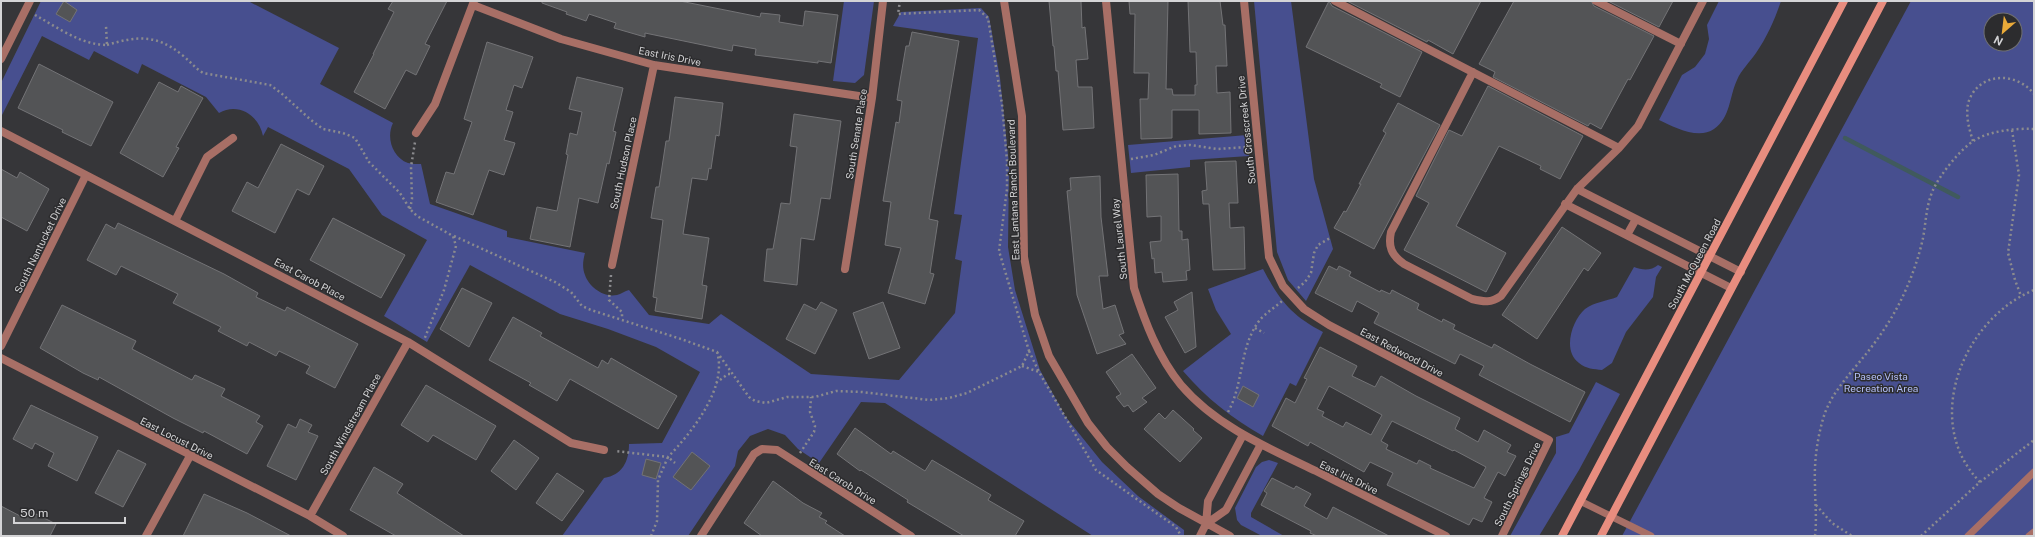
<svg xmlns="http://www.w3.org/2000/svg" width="2035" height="537" font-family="'Public Sans',sans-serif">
  <rect width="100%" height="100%" fill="#363639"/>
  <path fill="#474f8f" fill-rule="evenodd" d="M 41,1 L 248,1 L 339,48 L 320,84 L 393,123 C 386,137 392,157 408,163 C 412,164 417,164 421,164 L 430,204 L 507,231 L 507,237 L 585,253 C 583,260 582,268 585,275 C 589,287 604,298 617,295 C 621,294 625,291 629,290 L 649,315 L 709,324 L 721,314 L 811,374 L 899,380 L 955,313 L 962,261 L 955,259 L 962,215 L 954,214 L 978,38 L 893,26 L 901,12 L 981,8 L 989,17 L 1000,78 L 1009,165 L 1008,247 L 1015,290 L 1040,370 L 1065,416 L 1102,462 L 1138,496 L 1184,530 L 1184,536 L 1093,536 L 885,403 L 861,402 L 819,463 L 798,449 L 785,435 L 768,429 L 750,436 L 738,451 L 735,466 L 688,536 L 562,536 L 604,478 C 622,475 629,462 629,444 L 662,443 L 700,372 L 656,347 L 608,329 L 560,314 L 470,265 L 427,342 L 384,316 L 427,240 L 382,215 L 349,169 L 268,127 L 263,136 C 259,115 238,102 219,113 L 206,97 L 142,64 L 138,74 L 94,51 L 89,60 L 42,36 L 1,117 L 1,83 Z
    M 844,1 L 874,1 L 864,75 L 855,83 L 833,81 Z
    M 1254,1 L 1291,1 L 1314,179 L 1333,249 L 1306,301 L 1288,280 L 1277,252 Z
    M 1719,1 L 1781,1 C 1775,19 1767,37 1756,53 C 1750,62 1741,70 1737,80 C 1729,97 1731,117 1714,129 C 1698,140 1674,127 1659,120 L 1682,75 L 1695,67 L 1705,54 L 1709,39 L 1707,25 Z
    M 1911,1 L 2034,1 L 2034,536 L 1622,536 ZM 1991,20 L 2015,20 L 2015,44 L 1991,44 Z
    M 1247,135 L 1249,156 L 1190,160 L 1190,167 L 1131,173 L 1128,145 Z
    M 1658,265 L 1662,267 L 1656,277 L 1653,297 L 1626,332 L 1612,363 L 1602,370 C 1594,369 1586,369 1579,363 C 1562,351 1572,320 1585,309 C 1594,302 1607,301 1617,297 L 1634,267 C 1642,270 1651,271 1658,265 Z
    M 1263,269 C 1280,301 1291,315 1323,332 L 1296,386 L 1290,383 L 1263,436 C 1232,418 1207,399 1183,371 L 1231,334 L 1216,310 L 1208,289 Z
    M 1596,382 L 1620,394 L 1579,470 L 1539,536 L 1510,536 L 1556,453 L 1556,437 L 1569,433 Z
    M 1269,460 L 1278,463 L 1251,513 L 1251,517 L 1284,536 L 1262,536 L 1241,525 L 1237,520 L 1235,508 L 1256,467 L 1262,462 Z"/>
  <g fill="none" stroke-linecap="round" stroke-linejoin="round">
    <path stroke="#405a5d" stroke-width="4.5" d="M 1845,138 L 1958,197"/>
  </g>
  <path fill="#535456" stroke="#737376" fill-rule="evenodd" d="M 64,1 L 77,10 L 70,22 L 56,14 Z
    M 393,1 L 447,1 L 425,44 L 430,46 L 416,75 L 406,70 L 385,109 L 354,92 L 374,54 L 373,54 L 394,12 L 388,9 Z
    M 542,1 L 680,1 L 760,17 L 761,13 L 780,15 L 779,22 L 803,26 L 805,11 L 838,15 L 831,63 L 818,61 L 818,63 L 755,55 L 756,49 L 733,45 L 732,51 L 645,33 L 645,37 L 614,28 L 616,23 L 589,14 L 586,21 L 566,14 L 567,12 L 542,3 Z
    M 1049,1 L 1081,1 L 1082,28 L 1085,27 L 1088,59 L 1076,60 L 1078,87 L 1092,87 L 1094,128 L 1063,130 L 1058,71 L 1056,71 L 1054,46 L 1053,46 Z
    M 1129,1 L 1168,1 L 1166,89 L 1172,89 L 1173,95 L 1195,95 L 1195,85 L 1197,85 L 1196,52 L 1190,52 L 1188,1 L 1220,1 L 1223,25 L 1225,25 L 1227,66 L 1216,66 L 1217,93 L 1230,92 L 1231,133 L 1199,134 L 1199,110 L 1172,110 L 1172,138 L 1141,139 L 1140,99 L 1148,99 L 1149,73 L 1134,73 L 1135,14 L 1130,14 Z
    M 1329,1 L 1332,6 L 1422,52 L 1400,97 L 1380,87 L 1382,84 L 1306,47 Z
    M 1347,1 L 1481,1 L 1453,54 L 1428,40 L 1427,42 Z
    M 1514,1 L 1591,1 L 1594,6 L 1654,36 L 1630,80 L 1628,79 L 1601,129 L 1590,123 L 1588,126 L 1493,77 L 1495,72 L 1479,64 Z
    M 1608,1 L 1673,1 L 1659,27 Z
    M 912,32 L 959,41 L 929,219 L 938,221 L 930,273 L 934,274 L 925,304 L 888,293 L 901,248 L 885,245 L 891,202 L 883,201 L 896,122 L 899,123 L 902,101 L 897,100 L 900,81 L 906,46 L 909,46 Z
    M 487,42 L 533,57 L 522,88 L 514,85 L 506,110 L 513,112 L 504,140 L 515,143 L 504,175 L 489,170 L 473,215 L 436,202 L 446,172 L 454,174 L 472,122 L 464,119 Z
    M 39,64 L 113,102 L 91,146 L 62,132 L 63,130 L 18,108 Z
    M 577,77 L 623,88 L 613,131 L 616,132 L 609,164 L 607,163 L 598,203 L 579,198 L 570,247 L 530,239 L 537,207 L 557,211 L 568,155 L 566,154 L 570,133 L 577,135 L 582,112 L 569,109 Z
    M 159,82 L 178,92 L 181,86 L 203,98 L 176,147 L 179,148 L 163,177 L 120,153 Z
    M 1488,86 L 1583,136 L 1560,179 L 1540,169 L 1541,166 L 1499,146 L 1456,226 L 1506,253 L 1486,292 L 1404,250 L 1429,203 L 1416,196 L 1449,130 L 1462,136 Z
    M 675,97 L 723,103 L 719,136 L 716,135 L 711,169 L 709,168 L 707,180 L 692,178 L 683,234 L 709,238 L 702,285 L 707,286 L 702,319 L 655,311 L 657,298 L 653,297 L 663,220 L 651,218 L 656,187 L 659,187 L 666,141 L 669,141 Z
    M 1398,103 L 1440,125 L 1374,249 L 1334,228 L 1344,211 L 1346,212 L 1361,184 L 1359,184 L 1386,133 L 1383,131 Z
    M 794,114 L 841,121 L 830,199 L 821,198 L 814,240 L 801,238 L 797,285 L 764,281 L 767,249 L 773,249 L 781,203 L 790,204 L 797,147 L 790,146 Z
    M 281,144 L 324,166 L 309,195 L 297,189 L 275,233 L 232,211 L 247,182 L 258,188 Z
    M 1236,161 L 1238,203 L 1229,203 L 1230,228 L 1244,227 L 1245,269 L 1213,270 L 1209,204 L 1203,204 L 1202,191 L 1207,190 L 1205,162 Z
    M 1,169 L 17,178 L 20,172 L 49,189 L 27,231 L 1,217 Z
    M 1178,174 L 1179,231 L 1182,231 L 1182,240 L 1188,239 L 1190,270 L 1186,271 L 1187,280 L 1163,282 L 1162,272 L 1155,273 L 1154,258 L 1152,259 L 1150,242 L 1161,241 L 1161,216 L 1147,217 L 1146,175 Z
    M 1100,176 L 1101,217 L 1108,276 L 1099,276 L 1103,309 L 1115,305 L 1124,333 L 1119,335 L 1126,344 L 1097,354 L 1077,295 L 1067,191 L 1071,190 L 1070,178 Z
    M 333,218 L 405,255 L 381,298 L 310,260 Z
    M 118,223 L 224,274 L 258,293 L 256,297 L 285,311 L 287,307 L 358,344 L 335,388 L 306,373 L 310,366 L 279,351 L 276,356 L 249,342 L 247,346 L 218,331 L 221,327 L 173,303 L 178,294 L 121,266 L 116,275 L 87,260 L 106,224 L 115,229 Z
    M 1562,227 L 1601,253 L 1588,271 L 1584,268 L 1537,339 L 1502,315 Z
    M 1329,266 L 1337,270 L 1339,266 L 1351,272 L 1349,276 L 1380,292 L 1381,290 L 1390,294 L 1392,290 L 1419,304 L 1417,309 L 1442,322 L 1443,319 L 1455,325 L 1453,329 L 1492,348 L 1494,344 L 1530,364 L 1585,392 L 1570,422 L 1479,375 L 1484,366 L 1460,354 L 1455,364 L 1374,323 L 1379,313 L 1357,301 L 1352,312 L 1315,293 Z
    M 462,288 L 492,303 L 469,347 L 440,329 Z
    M 1192,292 L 1196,347 L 1185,353 L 1165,317 L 1178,310 L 1174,302 Z
    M 821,302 L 837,310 L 815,354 L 786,339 L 804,304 L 816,310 Z
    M 883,302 L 900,348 L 869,359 L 853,313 Z
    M 62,305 L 136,341 L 132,349 L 192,380 L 195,375 L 225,389 L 221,396 L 260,416 L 256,422 L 263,426 L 247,454 L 204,431 L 203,433 L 173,418 L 99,377 L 98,380 L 83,373 L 40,348 Z
    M 513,317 L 542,333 L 540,336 L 598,368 L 602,360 L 608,364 L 611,358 L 677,396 L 658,429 L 570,379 L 557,401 L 529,385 L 531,383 L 489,360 Z
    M 1320,347 L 1357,366 L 1352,376 L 1375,387 L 1381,376 L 1416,396 L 1460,418 L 1455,429 L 1478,442 L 1484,430 L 1511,445 L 1507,452 L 1516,456 L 1505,476 L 1498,472 L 1490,487 L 1484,498 L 1492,502 L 1482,522 L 1473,518 L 1469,525 L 1387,485 L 1393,473 L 1370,462 L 1364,472 L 1310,442 L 1308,446 L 1272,426 L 1286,398 L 1295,403 L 1307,379 L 1304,378 ZM 1329,386 L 1382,415 L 1371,435 L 1346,422 L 1343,427 L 1322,416 L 1324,412 L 1317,409 ZM 1392,421 L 1453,451 L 1454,450 L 1486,467 L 1474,488 L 1430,468 L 1431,466 L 1419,460 L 1417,464 L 1386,449 L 1388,445 L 1381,441 Z
    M 1132,354 L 1156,388 L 1142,398 L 1147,402 L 1133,412 L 1128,405 L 1124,407 L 1116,397 L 1121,394 L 1106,372 Z
    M 426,385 L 496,426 L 476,460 L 433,435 L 428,442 L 401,425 Z
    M 1243,386 L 1259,395 L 1253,407 L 1237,398 Z
    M 31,405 L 98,437 L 77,481 L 48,466 L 54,453 L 35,443 L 32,449 L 13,439 Z
    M 1173,410 L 1194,429 L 1193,430 L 1202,438 L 1180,462 L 1144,429 L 1159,413 L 1165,419 Z
    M 300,419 L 312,425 L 308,432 L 318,436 L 296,480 L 267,466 L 288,424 L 296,428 Z
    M 855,428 L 891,454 L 893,451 L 925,471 L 932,460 L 991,495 L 988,500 L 1024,521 L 1015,536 L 964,536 L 907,502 L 908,500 L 861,470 L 860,471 L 837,454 Z
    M 514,440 L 539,458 L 516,490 L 491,471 Z
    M 118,450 L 146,464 L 123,507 L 95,493 Z
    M 692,452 L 710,466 L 691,490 L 673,477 Z
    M 646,459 L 661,463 L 656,479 L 642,475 Z
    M 374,467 L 403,484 L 397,493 L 464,536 L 396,536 L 350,510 Z
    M 557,473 L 584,491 L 562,521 L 536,503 Z
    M 1272,478 L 1294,489 L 1296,486 L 1311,494 L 1304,506 L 1327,519 L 1333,507 L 1389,536 L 1317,536 L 1310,533 L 1311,531 L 1261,505 L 1267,493 L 1264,491 Z
    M 773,481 L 803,503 L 822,513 L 819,517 L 827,521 L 825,523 L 845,536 L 762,536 L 744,523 Z
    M 204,494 L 247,513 L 291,536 L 183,536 Z
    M 1,506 L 22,517 L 26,509 L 56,524 L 50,536 L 1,536 Z"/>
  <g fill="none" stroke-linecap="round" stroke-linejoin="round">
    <path stroke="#8b8b8e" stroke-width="2.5" stroke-dasharray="2 3" stroke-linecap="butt" d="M 35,15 C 57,27 81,45 107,45 L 106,26
      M 107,45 C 136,36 157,34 182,55 C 190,61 195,68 203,73 L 270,85 L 281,93 L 311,120 L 323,129 L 343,133 L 355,138 L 369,162 L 400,193 L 410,209 L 417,216 L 453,236 L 456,246 L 444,290 L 424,340
      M 2012,130 L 2019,175 L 2008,253 L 2015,280 L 2021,296
      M 1973,141 C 1969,129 1964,111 1970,98 C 1982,72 2017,72 2034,94
      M 1131,159 L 1154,155 L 1176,146 L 1190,145 L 1217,149 L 1248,147
      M 410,209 L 412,199 L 411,167 L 415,142
      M 454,236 L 555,282 L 571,292 L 582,306 L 591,310 L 681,339 L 717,352 C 728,388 691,433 668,457 L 615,451
      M 611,275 L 609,300 L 622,312 L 622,319
      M 1298,288 L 1305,282 L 1311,273 L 1314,253 L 1318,245 L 1330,238
      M 1255,328 L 1264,333
      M 1029,351 L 1039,372
      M 717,352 L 749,397 L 755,401 L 766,403 L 787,397 L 815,397 L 836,391 L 862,392 L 929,400 L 949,398 L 967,393 L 1022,366 L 1029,351 L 999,251 L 1007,189 L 1007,161 L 1002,104 L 988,18 L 979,10 L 898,14 L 900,1
      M 1022,366 L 1039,372 L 1096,470 L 1176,527 L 1181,536
      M 716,383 L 728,374 L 732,374
      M 1228,412 C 1244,383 1239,348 1259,321 C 1265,313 1276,307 1283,300
      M 800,453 L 814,432 L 815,426 L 810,412 L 811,397
      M 1980,482 C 1921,422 1963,319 2034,290
      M 1816,505 L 1832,523 L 1852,536
      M 651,536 L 657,521 L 658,480 L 668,457 L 675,463
      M 1815,536 C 1817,519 1815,502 1815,485 C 1814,462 1817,440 1823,419 C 1830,394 1850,374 1866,354 C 1878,339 1889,323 1898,306 C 1909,285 1918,261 1923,238 C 1926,222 1926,206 1933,190 C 1939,176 1961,148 1975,140 C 1990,131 2016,128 2034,129
      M 1921,536 L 1980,482 L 2034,440"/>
    <path stroke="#a86f66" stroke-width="7" d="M 1580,501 L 1651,536
      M 1968,536 L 2034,472
      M 2029,536 L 2034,532"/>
    <path stroke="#a86f66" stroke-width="8" d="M 1004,1 L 1022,116 L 1024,257 L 1035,315 L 1049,356 L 1088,423 L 1107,447 L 1127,467 L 1158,494 L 1179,508 L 1230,536
      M 1106,1 L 1134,288 C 1145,322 1158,357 1181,385 C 1216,426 1268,448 1316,471 C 1359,493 1402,514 1446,536
      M 1244,1 L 1269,257 L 1283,286 L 1304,309 L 1329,325 L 1549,440 L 1502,536
      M 1335,1 L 1619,148
      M 1596,1 L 1681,44
      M 473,5 L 561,39 L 654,65 L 872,98
      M 1,59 L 30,1
      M 1473,72 L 1391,232 C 1388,246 1391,255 1404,264 L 1472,299 C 1484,302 1491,303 1501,296 L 1577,189 L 1619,148 L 1638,126 L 1703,1
      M 1,131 L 408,342 L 571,443 L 604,450
      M 416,133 L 435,104 L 474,1
      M 1577,189 L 1741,272
      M 1565,204 L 1731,288
      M 175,221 L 207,157 L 233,138
      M 1627,235 L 1636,219
      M 612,265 L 654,65
      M 845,269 L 872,98 L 883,1
      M 1,346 L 86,175
      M 1,358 L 310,516 L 343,536
      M 310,516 L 408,342
      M 1206,524 L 1226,510 L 1261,444
      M 146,536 L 190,456
      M 701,536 L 754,454 L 762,449 L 777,450 L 911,536
      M 1200,536 L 1206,524 L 1208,501 L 1243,435"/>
    <path stroke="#e88d7f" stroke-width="8" d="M 1562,536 L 1844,1
      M 1601,536 L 1883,1"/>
  </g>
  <g text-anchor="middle" stroke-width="3" stroke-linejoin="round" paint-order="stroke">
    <g font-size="10" fill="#d4d4d6" stroke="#2c2c2e">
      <text transform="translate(670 56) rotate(11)" y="4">East Iris Drive</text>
      <text transform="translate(1246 130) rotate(-96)" y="4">South Crosscreek Drive</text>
      <text transform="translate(856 134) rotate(-81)" y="4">South Senate Place</text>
      <text transform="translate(623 163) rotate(-78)" y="4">South Hudson Place</text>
      <text transform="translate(1013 190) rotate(-92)" y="4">East Lantana Ranch Boulevard</text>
      <text transform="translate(1119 239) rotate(-96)" y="4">South Laurel Way</text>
      <text transform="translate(40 245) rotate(-64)" y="4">South Nantucket Drive</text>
      <text transform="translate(1694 264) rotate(-62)" y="4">South McQueen Road</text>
      <text transform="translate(310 279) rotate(28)" y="4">East Carob Place</text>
      <text transform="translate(1402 352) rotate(28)" y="4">East Redwood Drive</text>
      <text transform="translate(350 424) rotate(-61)" y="4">South Windstream Place</text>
      <text transform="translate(177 438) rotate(27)" y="4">East Locust Drive</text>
      <text transform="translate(1349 477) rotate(26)" y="4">East Iris Drive</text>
      <text transform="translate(843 481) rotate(32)" y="4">East Carob Drive</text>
      <text transform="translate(1517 484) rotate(-64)" y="4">South Springs Drive</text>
    </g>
    <g font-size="10" fill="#b6c1fb" stroke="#2c2c2e">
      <text x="1881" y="380">Paseo Vista<tspan x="1881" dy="12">Recreation Area</tspan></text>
    </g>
  </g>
  <rect width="2035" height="537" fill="none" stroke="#d4d4d6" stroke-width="4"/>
  <g transform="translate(2003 32) rotate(208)"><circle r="19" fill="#2c2c2e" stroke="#6f6f71"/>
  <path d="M0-3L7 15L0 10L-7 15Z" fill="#eaaa39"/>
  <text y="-6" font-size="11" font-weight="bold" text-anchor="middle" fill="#d4d4d6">N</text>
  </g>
  <path d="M14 517v6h111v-6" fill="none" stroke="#d4d4d6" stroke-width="2"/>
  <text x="20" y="517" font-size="12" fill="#d4d4d6" stroke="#2c2c2e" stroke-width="3" paint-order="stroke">50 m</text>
</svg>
